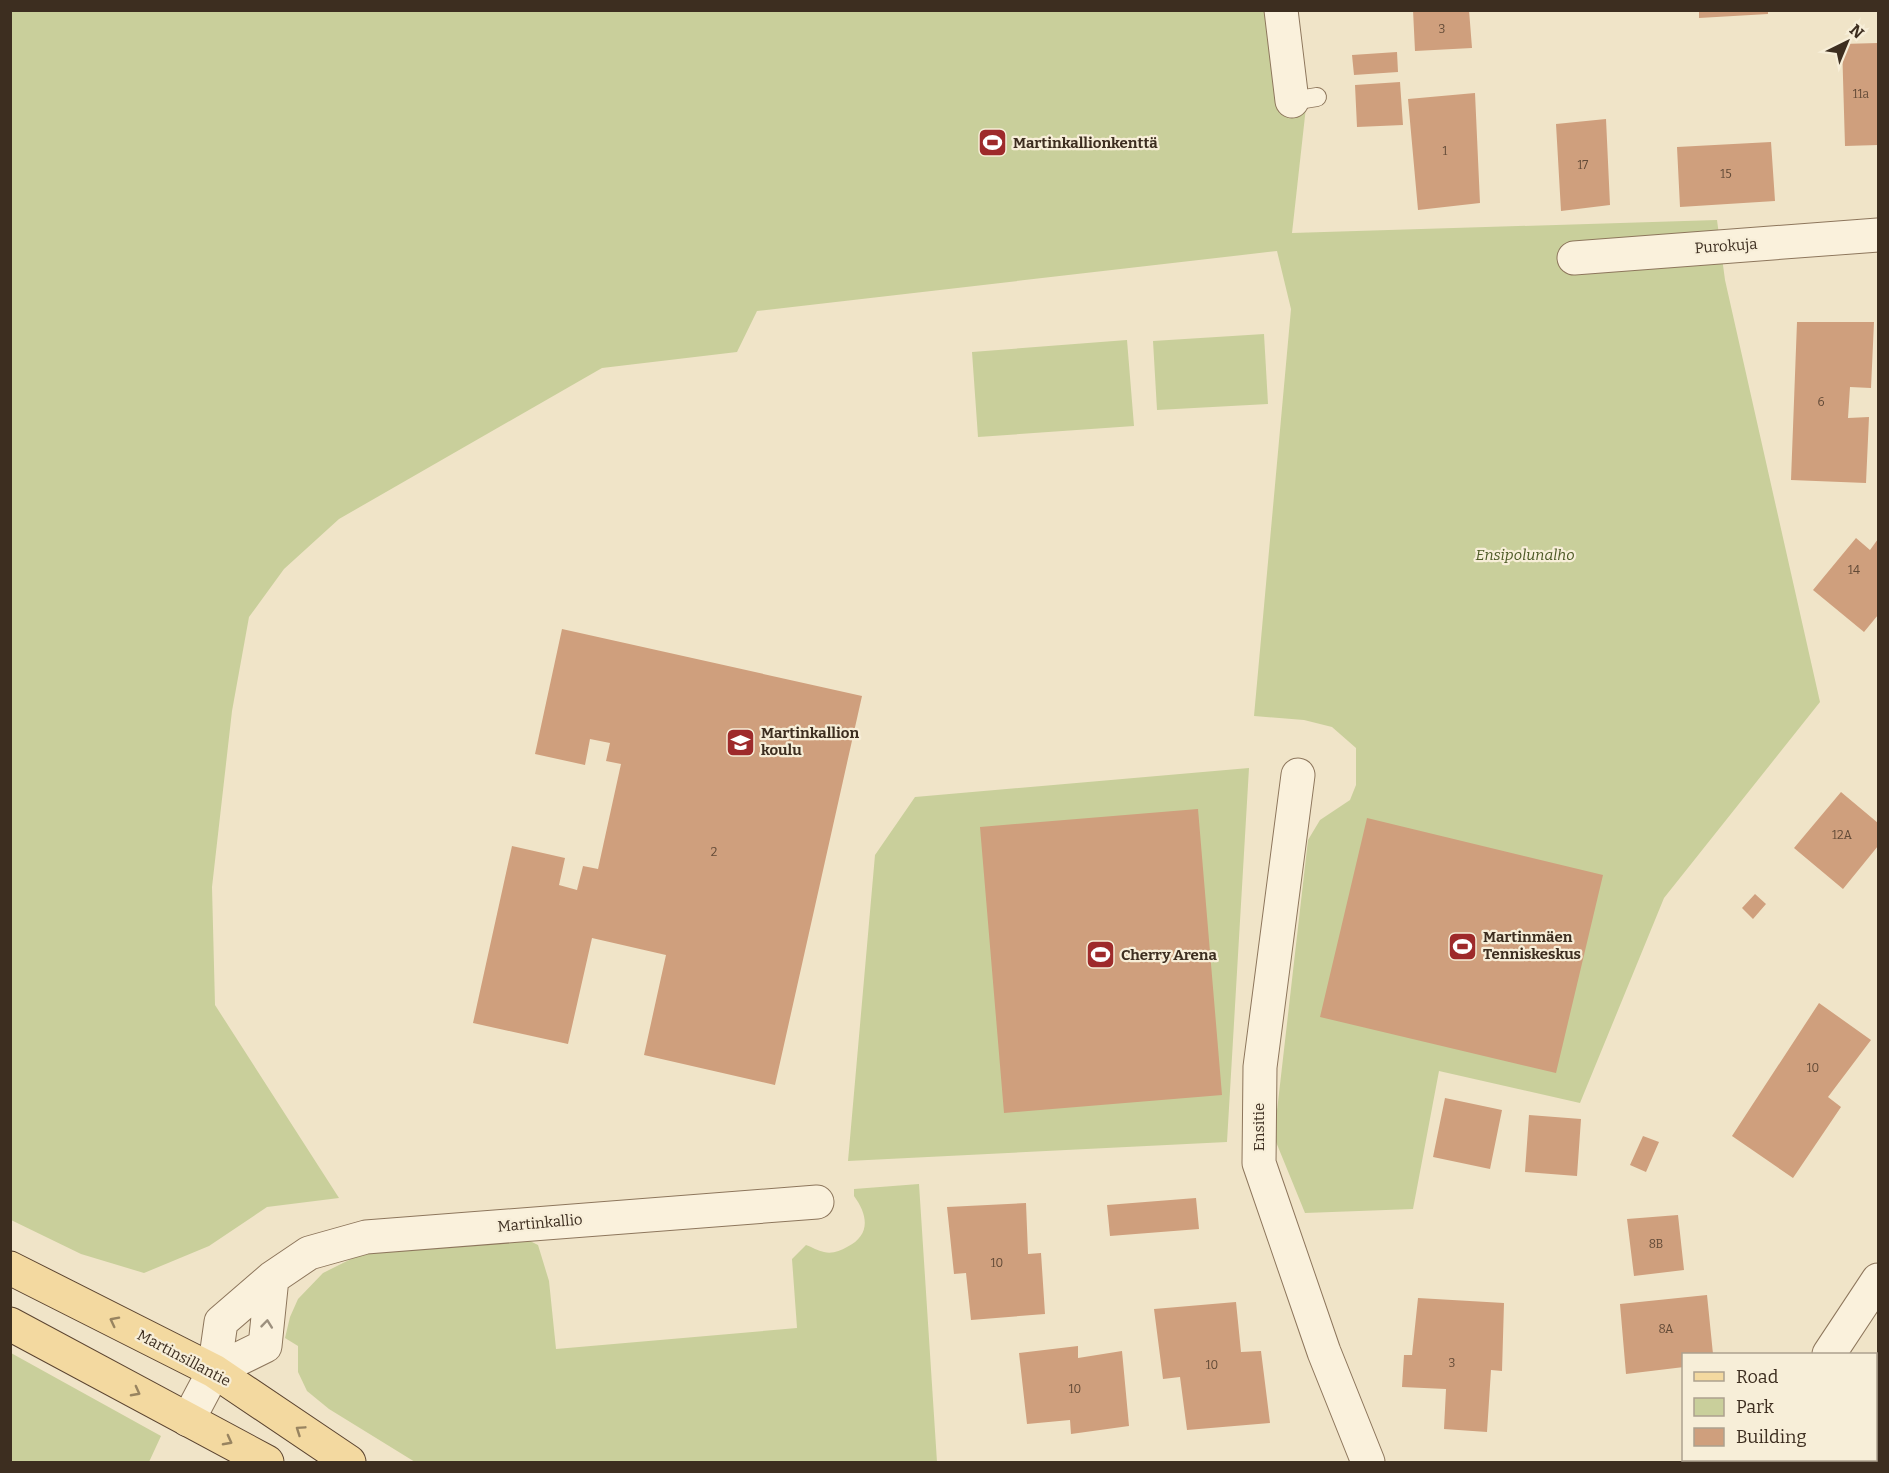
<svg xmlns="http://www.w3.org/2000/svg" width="1889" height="1473" font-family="Bitter,serif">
  <rect width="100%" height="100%" fill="#f0e4c8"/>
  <path fill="#c9cf9b" d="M 10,11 L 1266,11 L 1306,107 L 1292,233 L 1717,220 L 1725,280 L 1820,702 L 1664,898 L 1580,1103 L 1439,1071 L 1413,1209 L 1305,1213 L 1274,1137 L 1308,840 L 1320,820 L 1350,800 L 1356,785 L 1356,748 L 1332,727 L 1304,720 L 1254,716 L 1291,309 L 1277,251 L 757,311 L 737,352 L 602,368 L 339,519 L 284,569 L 249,617 L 232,711 L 212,887 L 215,1005 L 339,1198 L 267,1207 L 209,1246 L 144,1273 L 81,1254 L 11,1220 Z
    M 1264,334 L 1268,404 L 1157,410 L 1153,341 Z
    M 1127,340 L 1134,426 L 978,437 L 972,352 Z
    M 1249,768 L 1227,1142 L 848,1161 L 875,855 L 915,797 Z
    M 919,1184 L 937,1462 L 415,1462 L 329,1409 L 307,1391 L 298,1372 L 298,1346 L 285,1338 L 290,1317 L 298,1299 L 323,1273 L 363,1253 L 528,1240 L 538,1245 L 549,1281 L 556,1349 L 797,1328 L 792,1259 L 806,1245 C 812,1247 818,1251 824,1252 C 832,1254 840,1251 847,1247 C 871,1235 868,1215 854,1196 L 854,1189 Z
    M 11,1353 L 161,1436 L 149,1462 L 11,1462 Z"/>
  <path fill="#cf9f7d" d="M 1413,10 L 1469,10 L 1472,48 L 1415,51 Z
    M 1699,10 L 1768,10 L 1768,14 L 1699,18 Z
    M 1878,43 L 1878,145 L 1845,146 L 1842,44 Z
    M 1397,52 L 1398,72 L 1354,75 L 1352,55 Z
    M 1400,82 L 1403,125 L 1357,127 L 1355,85 Z
    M 1475,93 L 1480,203 L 1418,210 L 1408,99 Z
    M 1606,119 L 1610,205 L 1561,211 L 1556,124 Z
    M 1771,142 L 1775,201 L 1680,207 L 1677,147 Z
    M 1797,322 L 1874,322 L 1871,388 L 1850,387 L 1848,418 L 1869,417 L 1866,483 L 1791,480 Z
    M 1856,538 L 1870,550 L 1878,539 L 1878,615 L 1864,632 L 1813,590 Z
    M 562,629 L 862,696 L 775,1085 L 644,1055 L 666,955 L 592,938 L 568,1044 L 473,1023 L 512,846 L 565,858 L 559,885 L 577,890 L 583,866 L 598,869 L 621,764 L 606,761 L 610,743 L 590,739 L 585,765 L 535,754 Z
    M 1841,792 L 1878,823 L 1878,846 L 1843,889 L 1794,848 Z
    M 1198,809 L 1222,1095 L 1004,1113 L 980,827 Z
    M 1367,818 L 1603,875 L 1556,1073 L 1320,1017 Z
    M 1755,894 L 1766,904 L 1753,919 L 1742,908 Z
    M 1819,1003 L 1871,1040 L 1828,1097 L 1841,1107 L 1793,1178 L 1732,1136 Z
    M 1445,1098 L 1502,1110 L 1490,1169 L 1433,1157 Z
    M 1529,1115 L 1581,1119 L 1577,1176 L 1525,1172 Z
    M 1643,1136 L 1659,1142 L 1646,1172 L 1630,1165 Z
    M 1196,1198 L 1199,1229 L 1110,1236 L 1107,1205 Z
    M 1026,1203 L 1028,1254 L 1041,1253 L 1045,1314 L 971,1320 L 966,1273 L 954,1274 L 947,1207 Z
    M 1678,1215 L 1684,1270 L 1634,1276 L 1627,1219 Z
    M 1707,1295 L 1713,1354 L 1684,1354 L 1684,1367 L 1626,1374 L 1620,1304 Z
    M 1418,1298 L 1504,1303 L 1502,1371 L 1491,1370 L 1487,1432 L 1444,1429 L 1446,1389 L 1402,1387 L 1404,1355 L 1412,1355 Z
    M 1236,1302 L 1241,1352 L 1261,1351 L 1270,1423 L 1187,1430 L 1180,1377 L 1163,1379 L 1154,1309 Z
    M 1078,1346 L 1078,1358 L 1122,1351 L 1129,1426 L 1071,1434 L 1070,1420 L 1027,1424 L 1019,1353 Z
    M 1876,1450 L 1878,1451 L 1878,1462 L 1843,1462 L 1844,1460 L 1876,1460 Z"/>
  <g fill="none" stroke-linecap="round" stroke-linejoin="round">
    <defs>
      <path id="service" d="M 1292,101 L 1317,97"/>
      <path id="minor" d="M 1281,10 L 1292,101
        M 1574,258 L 1878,235
        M 1298,775 L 1260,1067 L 1259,1163 L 1324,1352 L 1368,1462
        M 214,1371 L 265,1346 L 272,1278
        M 188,1420 L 214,1371 L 221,1322 L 272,1278 L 309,1253 L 366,1237 L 817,1202"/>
      <path id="tertiary" d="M 1829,1354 L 1878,1280
        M 1760,1462 L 1761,1460"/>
      <path id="primary" d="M 10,1268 L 214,1371 L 349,1462
        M 10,1324 L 267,1462"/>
    </defs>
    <use href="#service" stroke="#8d765c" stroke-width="20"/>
    <use href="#minor" stroke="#8d765c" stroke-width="35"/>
    <use href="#tertiary" stroke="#8d765c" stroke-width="35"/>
    <use href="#primary" stroke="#5b4430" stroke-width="35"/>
    <use href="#service" stroke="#faf1dc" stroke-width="18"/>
    <use href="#minor" stroke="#faf1dc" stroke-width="33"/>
    <use href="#tertiary" stroke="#faf1dc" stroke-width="33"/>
    <use href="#primary" stroke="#f3d9a0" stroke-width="33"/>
  </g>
  <defs><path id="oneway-chevron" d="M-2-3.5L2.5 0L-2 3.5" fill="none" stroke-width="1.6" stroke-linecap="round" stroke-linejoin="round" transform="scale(1.5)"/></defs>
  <g stroke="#988460">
    <use href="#oneway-chevron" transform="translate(114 1321) rotate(-153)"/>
    <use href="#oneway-chevron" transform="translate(136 1392) rotate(28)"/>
    <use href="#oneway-chevron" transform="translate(300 1430) rotate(-146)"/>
    <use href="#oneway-chevron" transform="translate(228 1441) rotate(28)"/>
  </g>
  <use stroke="#9c907e" href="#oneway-chevron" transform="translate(267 1324) rotate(-84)"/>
  <defs>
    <symbol id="stadium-square" viewBox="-11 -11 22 22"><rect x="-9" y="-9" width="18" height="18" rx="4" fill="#9e2a2b" stroke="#f7eed8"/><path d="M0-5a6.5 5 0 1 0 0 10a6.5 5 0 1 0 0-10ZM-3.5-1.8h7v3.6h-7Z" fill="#fff"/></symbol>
    <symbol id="school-square" viewBox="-11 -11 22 22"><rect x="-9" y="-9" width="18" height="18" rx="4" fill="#9e2a2b" stroke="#f7eed8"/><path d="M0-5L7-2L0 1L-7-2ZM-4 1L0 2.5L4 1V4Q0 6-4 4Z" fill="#fff"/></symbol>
  </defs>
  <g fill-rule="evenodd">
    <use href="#stadium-square" x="976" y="126" width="33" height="33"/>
    <use href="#school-square" x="724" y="726" width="33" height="33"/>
    <use href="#stadium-square" x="1446" y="930" width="33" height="33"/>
    <use href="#stadium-square" x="1084" y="938" width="33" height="33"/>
  </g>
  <g text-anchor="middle" stroke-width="4.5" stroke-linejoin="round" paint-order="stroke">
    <g font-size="12" fill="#624a37">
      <text x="1442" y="33">3</text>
      <text x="1861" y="98">11a</text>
      <text x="1445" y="155">1</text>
      <text x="1583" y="169">17</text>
      <text x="1726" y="178">15</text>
      <text x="1821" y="406">6</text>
      <text x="1854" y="574">14</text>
      <text x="1842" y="839">12A</text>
      <text x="714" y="856">2</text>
      <text x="1813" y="1072">10</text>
      <text x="1656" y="1248">8B</text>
      <text x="997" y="1267">10</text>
      <text x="1666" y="1333">8A</text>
      <text x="1452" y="1367">3</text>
      <text x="1212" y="1369">10</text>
      <text x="1075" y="1393">10</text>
    </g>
    <g font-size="15" font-weight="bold" fill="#3d2e20" stroke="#f7eed8" text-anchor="start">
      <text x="1013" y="148">Martinkallionkenttä</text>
      <text x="761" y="738">Martinkallion<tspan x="761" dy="17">koulu</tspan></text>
      <text x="1483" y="942">Martinmäen<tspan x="1483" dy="17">Tenniskeskus</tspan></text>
      <text x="1121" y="960">Cherry Arena</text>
    </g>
    <g font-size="15" fill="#3d2e20" stroke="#f7eed8">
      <text transform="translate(1726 246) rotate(-4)" y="5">Purokuja</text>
      <text transform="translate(1259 1127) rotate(-90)" y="5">Ensitie</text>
      <text transform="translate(540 1223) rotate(-5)" y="5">Martinkallio</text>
      <text transform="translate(184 1358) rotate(28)" y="5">Martinsillantie</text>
    </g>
    <g font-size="15" font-style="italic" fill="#4d5a26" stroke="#f7eed8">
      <text x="1525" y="560">Ensipolunalho</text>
    </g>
  </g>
  <rect width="1889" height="1473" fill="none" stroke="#3d2e20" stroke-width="24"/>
  <rect x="1682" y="1353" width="195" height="108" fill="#f7eed8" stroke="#ada18e" stroke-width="1.5"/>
  <rect x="1694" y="1372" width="30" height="9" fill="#f3d9a0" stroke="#ada18e" stroke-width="1.5"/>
  <text x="1736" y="1383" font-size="18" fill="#3d2e20">Road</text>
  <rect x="1694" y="1398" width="30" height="18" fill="#c9cf9b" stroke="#ada18e" stroke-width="1.5"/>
  <text x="1736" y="1413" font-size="18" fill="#3d2e20">Park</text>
  <rect x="1694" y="1428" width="30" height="18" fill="#cf9f7d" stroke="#ada18e" stroke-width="1.5"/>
  <text x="1736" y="1443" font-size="18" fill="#3d2e20">Building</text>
  <g transform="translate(1847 42) rotate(43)" stroke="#f7eed8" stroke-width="4.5" paint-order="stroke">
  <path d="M0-4.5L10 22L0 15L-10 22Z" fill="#3d2e20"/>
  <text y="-9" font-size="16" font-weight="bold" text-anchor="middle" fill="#3d2e20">N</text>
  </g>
</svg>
